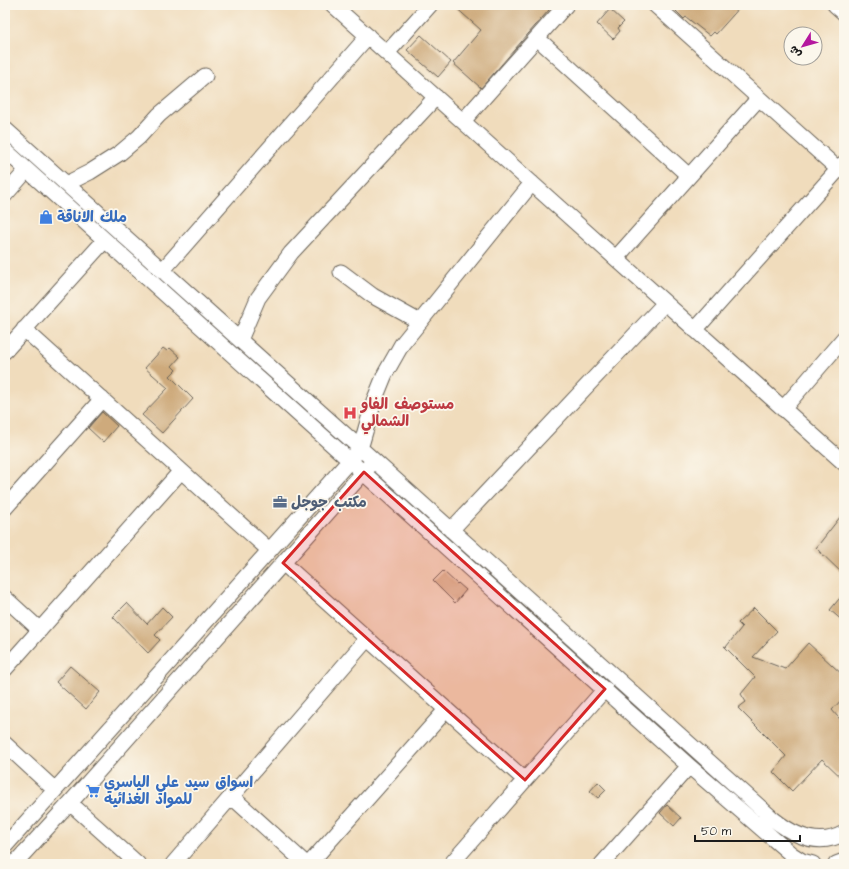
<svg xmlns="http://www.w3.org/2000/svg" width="849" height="869" font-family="'Architects Daughter','Playpen Sans Arabic',sans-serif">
  <rect width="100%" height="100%" fill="#fbf7ec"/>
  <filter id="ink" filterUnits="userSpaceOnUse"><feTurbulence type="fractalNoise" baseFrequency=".025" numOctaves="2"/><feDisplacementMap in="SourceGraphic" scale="8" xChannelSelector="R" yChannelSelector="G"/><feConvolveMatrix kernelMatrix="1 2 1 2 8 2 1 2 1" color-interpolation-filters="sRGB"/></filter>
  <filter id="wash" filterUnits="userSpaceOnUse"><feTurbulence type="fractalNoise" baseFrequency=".012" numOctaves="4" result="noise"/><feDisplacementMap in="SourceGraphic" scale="16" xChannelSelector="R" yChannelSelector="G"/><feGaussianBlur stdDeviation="0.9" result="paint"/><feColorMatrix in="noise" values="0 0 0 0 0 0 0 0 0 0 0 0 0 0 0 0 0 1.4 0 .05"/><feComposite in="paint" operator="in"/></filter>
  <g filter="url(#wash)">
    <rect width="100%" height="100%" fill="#f0dcbc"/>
    <g id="blocks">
      <path fill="#ceaa7b" d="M 453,5 L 544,5 L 549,10 L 481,88 L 453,63 L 481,30 Z
        M 682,5 L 742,5 L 716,34 L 714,32 L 710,36 L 686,17 L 684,19 L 676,11 Z
        M 610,9 L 624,22 L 618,28 L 620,31 L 613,39 L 597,24 Z
        M 421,35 L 451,62 L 438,77 L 407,50 Z
        M 163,348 L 167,351 L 170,348 L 180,357 L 172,366 L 176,370 L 170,376 L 193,399 L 162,433 L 142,415 L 168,388 L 145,368 Z
        M 102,412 L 117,426 L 103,442 L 88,428 Z
        M 844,512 L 844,575 L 816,548 Z
        M 443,571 L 457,584 L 458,583 L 466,590 L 455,603 L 433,581 Z
        M 844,593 L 844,622 L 830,610 Z
        M 127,603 L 147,624 L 162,607 L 172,617 L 155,635 L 160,640 L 148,653 L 113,617 Z
        M 754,608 L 777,631 L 753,657 L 785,669 L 808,643 L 844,676 L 844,697 L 832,710 L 844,724 L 844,780 L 822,759 L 792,791 L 773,772 L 786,756 L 738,708 L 746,702 L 741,694 L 755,677 L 724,646 L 726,647 L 742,627 L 738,623 Z
        M 70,666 L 100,692 L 86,709 L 56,682 Z
        M 598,782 L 606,790 L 598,798 L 590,791 Z
        M 667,805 L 681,818 L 674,826 L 660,813 Z"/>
    </g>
  </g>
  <g filter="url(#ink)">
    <use href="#blocks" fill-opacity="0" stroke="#665f54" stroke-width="1"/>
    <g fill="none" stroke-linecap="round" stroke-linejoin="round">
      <defs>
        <path id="minor" d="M 333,5 L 844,463
          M 655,5 L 838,169
          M 835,5 L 844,13
          M 537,38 L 689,176
          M 387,53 L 430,5
          M 463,121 L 566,5
          M 5,129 L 773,819 C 793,835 819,848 844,833
          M 5,150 L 689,766 L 791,854 L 802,861 L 813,864
          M 66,184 L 90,172 L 120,153 L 139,137 L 159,115 L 205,76
          M 5,195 L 27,170
          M 616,258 L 759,98
          M 162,271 L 368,36
          M 341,272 L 373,296 L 420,322
          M 24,329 L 269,550
          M 695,330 L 844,163
          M 240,340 L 258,298 L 291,253 L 436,97
          M 5,351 L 105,240
          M 783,409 L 844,338
          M 5,508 L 102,399
          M 451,530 L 665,303
          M 283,563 L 525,780
          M 5,598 L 40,630
          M 5,669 L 181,471
          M 5,744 L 55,790
          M 231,796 L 306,864
          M 70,803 L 138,864
          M 5,846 L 360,449 L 374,401 L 385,374 L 402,344 L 532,183
          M 14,864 L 70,803 L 370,465
          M 173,864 L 367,639
          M 309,864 L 446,710
          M 451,864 L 605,689
          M 602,864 L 689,766
          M 836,864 L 844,861"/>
      </defs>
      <use href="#minor" stroke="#665f54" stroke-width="17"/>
      <use href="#minor" stroke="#fff" stroke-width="15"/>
    </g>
  </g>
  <path fill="#d62828" fill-opacity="0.2" stroke="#d62828" stroke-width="3" stroke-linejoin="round" d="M 364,472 L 605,689 L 525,780 L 283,563 Z"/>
  <defs>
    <symbol id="shop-bare" viewBox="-9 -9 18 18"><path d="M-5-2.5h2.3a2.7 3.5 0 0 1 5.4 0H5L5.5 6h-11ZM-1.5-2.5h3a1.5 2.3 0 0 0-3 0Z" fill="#3f7fe0" stroke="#fbf7ec" stroke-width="2.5" paint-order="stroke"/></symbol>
    <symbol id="hospital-bare" viewBox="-9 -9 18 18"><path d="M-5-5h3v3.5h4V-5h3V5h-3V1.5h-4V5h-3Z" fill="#e0444e" stroke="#fbf7ec" stroke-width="2.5" paint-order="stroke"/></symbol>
    <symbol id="office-bare" viewBox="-9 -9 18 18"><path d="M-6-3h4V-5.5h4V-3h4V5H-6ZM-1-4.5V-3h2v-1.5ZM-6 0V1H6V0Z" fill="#5c6f8a" stroke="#fbf7ec" stroke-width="2.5" paint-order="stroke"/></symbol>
    <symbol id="supermarket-bare" viewBox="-9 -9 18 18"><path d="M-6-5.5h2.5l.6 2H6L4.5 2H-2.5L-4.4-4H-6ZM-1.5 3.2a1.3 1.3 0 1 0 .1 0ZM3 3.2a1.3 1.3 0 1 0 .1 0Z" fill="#3f7fe0" stroke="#fbf7ec" stroke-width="2.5" paint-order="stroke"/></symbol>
  </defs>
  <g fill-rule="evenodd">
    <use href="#shop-bare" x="36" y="207" width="20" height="20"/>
    <use href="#hospital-bare" x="340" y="403" width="20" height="20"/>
    <use href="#office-bare" x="270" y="492" width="20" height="20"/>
    <use href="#supermarket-bare" x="83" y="781" width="20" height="20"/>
  </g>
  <g text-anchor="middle" stroke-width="3.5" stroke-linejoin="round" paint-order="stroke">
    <g font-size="15" font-weight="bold" fill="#366cbe" stroke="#fbf7ec" text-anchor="start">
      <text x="57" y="222">ملك الاناقة</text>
      <text x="104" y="787">اسواق سيد علي الياسري<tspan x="104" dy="17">للمواد الغذائيه</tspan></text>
    </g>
    <g font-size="15" font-weight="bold" fill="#be3a42" stroke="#fbf7ec" text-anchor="start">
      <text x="361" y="409">مستوصف الفاو<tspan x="361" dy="17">الشمالي</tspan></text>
    </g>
    <g font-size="15" font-weight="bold" fill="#4e5e75" stroke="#fbf7ec" text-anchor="start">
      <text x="291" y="507">مكتب جوجل</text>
    </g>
  </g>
  <rect width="849" height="869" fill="none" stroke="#fbf7ec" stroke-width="20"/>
  <g transform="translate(803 46) rotate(233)"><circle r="19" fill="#fbf7ec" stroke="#a29f99"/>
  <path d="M0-3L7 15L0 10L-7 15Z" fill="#b5179e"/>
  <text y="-6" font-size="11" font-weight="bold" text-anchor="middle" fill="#1c1c1c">ش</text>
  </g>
  <path d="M695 835v6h105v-6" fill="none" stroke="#1c1c1c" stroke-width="2"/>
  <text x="701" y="835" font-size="12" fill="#1c1c1c" stroke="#fbf7ec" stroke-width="3" paint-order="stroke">50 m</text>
</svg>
